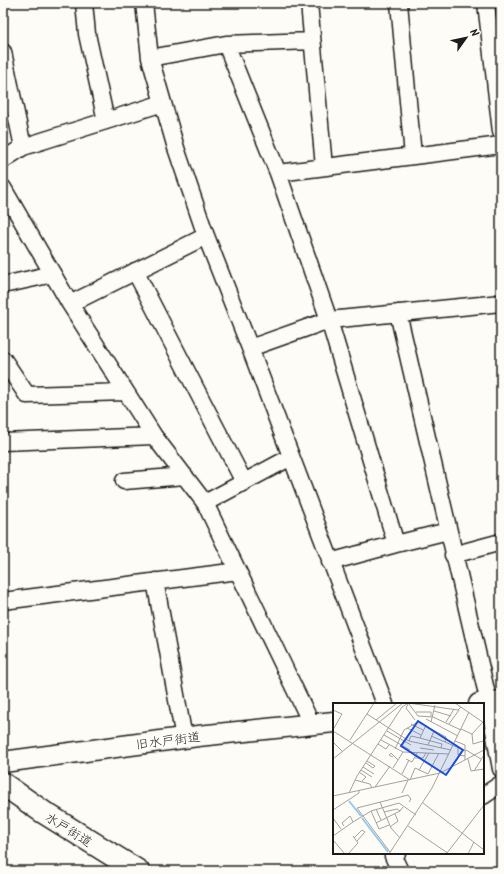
<svg xmlns="http://www.w3.org/2000/svg" width="504" height="874" font-family="Kalam,'Klee One',sans-serif">
  <rect width="100%" height="100%" fill="#fdfcf7"/>
  <filter id="ink" filterUnits="userSpaceOnUse"><feTurbulence type="fractalNoise" baseFrequency=".025" numOctaves="2"/><feDisplacementMap in="SourceGraphic" scale="8" xChannelSelector="R" yChannelSelector="G"/><feConvolveMatrix kernelMatrix="1 2 1 2 8 2 1 2 1" color-interpolation-filters="sRGB"/></filter>
  <g filter="url(#ink)">
    <g fill="none" stroke-linecap="round" stroke-linejoin="round">
      <defs>
        <path id="minor" d="M 84,3 L 87,34 L 106,121
          M 144,3 L 150,58 L 176,148 L 206,236 L 250,348 L 385,704
          M 309,3 L 324,167
          M 399,3 L 413,156
          M 486,3 L 501,132
          M 226,44 L 312,41
          M 3,52 L 23,147
          M 150,58 L 226,44 L 278,173 L 501,145
          M 3,160 L 23,147 L 163,103
          M 278,173 L 329,320 L 396,544 L 330,562
          M 3,188 L 70,304 L 154,436 L 205,503 L 312,725
          M 135,271 L 244,482
          M 3,285 L 53,274
          M 70,304 L 206,236
          M 398,313 L 489,703 L 501,769
          M 250,348 L 329,320 L 501,303
          M 3,359 L 27,395 L 126,392
          M 3,442 L 154,436
          M 124,481 L 185,476
          M 205,503 L 291,457
          M 396,544 L 448,531
          M 453,555 L 501,542
          M 155,581 L 184,738
          M 3,601 L 238,571
          M 483,796 L 501,784
          M 397,853 L 393,856 L 400,871"/>
        <path id="tertiary" d="M 479,704 L 501,701
          M 3,762 L 198,736 L 334,722"/>
        <path id="secondary" d="M 3,784 L 43,812 L 138,871"/>
      </defs>
      <use href="#minor" stroke="#1c1c1c" stroke-width="19"/>
      <use href="#tertiary" stroke="#1c1c1c" stroke-width="23"/>
      <use href="#secondary" stroke="#1c1c1c" stroke-width="25"/>
      <use href="#minor" stroke="#fdfcf7" stroke-width="16"/>
      <use href="#tertiary" stroke="#fdfcf7" stroke-width="20"/>
      <use href="#secondary" stroke="#fdfcf7" stroke-width="22"/>
    </g>
  </g>
  <g text-anchor="middle" stroke-width="3" stroke-linejoin="round" paint-order="stroke">
    <g font-size="13" fill="#1c1c1c" stroke="#fdfcf7">
      <text transform="translate(168 740) rotate(-7)" y="5">旧水戸街道</text>
      <text transform="translate(69 829) rotate(32)" y="5">水戸街道</text>
    </g>
  </g>
  <g transform="translate(333 703)">
    <rect width="151" height="151" fill="#fdfcf7"/>
    <path fill="none" stroke="#92c9f1" stroke-width="2" d="M 16,98 L 28,113M 29,115 L 55,149"/>
    <path fill="none" stroke="#a3a29f" stroke-width="1" d="M 122,0 L 151,20M 75,1 L 73,5 L 82,17M 76,1 L 85,13 L 100,14 L 128,27M 0,7 L 9,11 L 0,27M 101,8 L 118,13M 83,9 L 98,9 L 98,13M 34,11 L 76,38 L 118,47M 93,16 L 125,33M 43,17 L 64,0M 98,19 L 102,2M 113,19 L 121,6M 78,21 L 90,27M 116,21 L 126,7M 74,25 L 88,32M 128,26 L 139,31 L 140,41 L 150,38 L 151,40M 0,28 L 77,77 L 82,65 L 95,71 L 106,50M 54,28 L 78,42M 139,31 L 150,19M 51,32 L 77,47M 98,33 L 133,48M 87,35 L 109,41 L 108,45M 17,37 L 41,0M 48,37 L 70,49 L 116,51M 76,38 L 78,33 L 87,35 L 93,22M 122,38 L 132,42 L 132,57M 0,39 L 9,48M 45,41 L 53,46 L 56,42M 95,42 L 101,28M 125,44 L 125,52 L 132,53M 87,45 L 101,47M 62,46 L 71,27 L 85,19 L 113,34 L 112,39M 133,47 L 148,56M 60,54 L 56,52 L 58,50 L 65,57M 82,55 L 90,55 L 93,50M 0,56 L 70,0M 73,56 L 79,59 L 84,50M 135,56 L 138,68 L 151,66M 33,60 L 40,65 L 42,63 L 34,58M 30,64 L 41,71M 60,65 L 70,49M 28,67 L 39,74M 86,67 L 96,50M 141,68 L 151,52M 26,69 L 33,74 L 29,78M 69,71 L 76,57M 22,77 L 37,81 L 39,85M 42,84 L 57,63M 16,90 L 24,73 L 69,4 L 75,0 L 125,7 L 128,4M 69,90 L 75,77M 0,93 L 107,70 L 151,47M 47,99 L 58,125 L 67,135M 90,100 L 151,147M 43,106 L 48,117M 0,107 L 26,90 L 26,87M 38,108 L 46,126 L 56,122M 51,109 L 64,106 L 67,108 L 70,104M 0,115 L 8,126M 43,120 L 67,108M 11,123 L 9,120 L 17,113 L 20,119 L 38,108 L 66,100 L 83,112M 75,123 L 116,151M 57,124 L 65,118 L 62,111M 0,133 L 20,119M 21,135 L 29,127 L 32,129 L 24,138M 0,137 L 12,151M 57,149 L 24,105 L 75,92 L 78,96 L 76,99M 114,150 L 151,102M 15,151 L 25,140 L 20,133M 56,151 L 99,85 L 136,9M 135,151 L 141,139"/>
    <path fill="#1d4ed8" fill-opacity="0.15" stroke="#1d4ed8" stroke-width="2" d="M 85,18 L 130,47 L 113,72 L 68,43 Z"/>
    <rect width="151" height="151" fill="none" stroke="#1c1c1c" stroke-width="2"/>
  </g>
  <rect width="504" height="874" fill="none" stroke="#fdfcf7" stroke-width="16"/>
  <rect x="8" y="8" width="488" height="858" fill="none" stroke="#1c1c1c" stroke-width="1.5" filter="url(#ink)"/>
  <g transform="translate(466 38) rotate(57)" stroke="#fdfcf7" stroke-width="3" paint-order="stroke">
  <path d="M0-3L7 15L0 10L-7 15Z" fill="#1c1c1c"/>
  <text y="-6" font-size="11" font-weight="bold" text-anchor="middle" fill="#1c1c1c">N</text>
  </g>
</svg>
